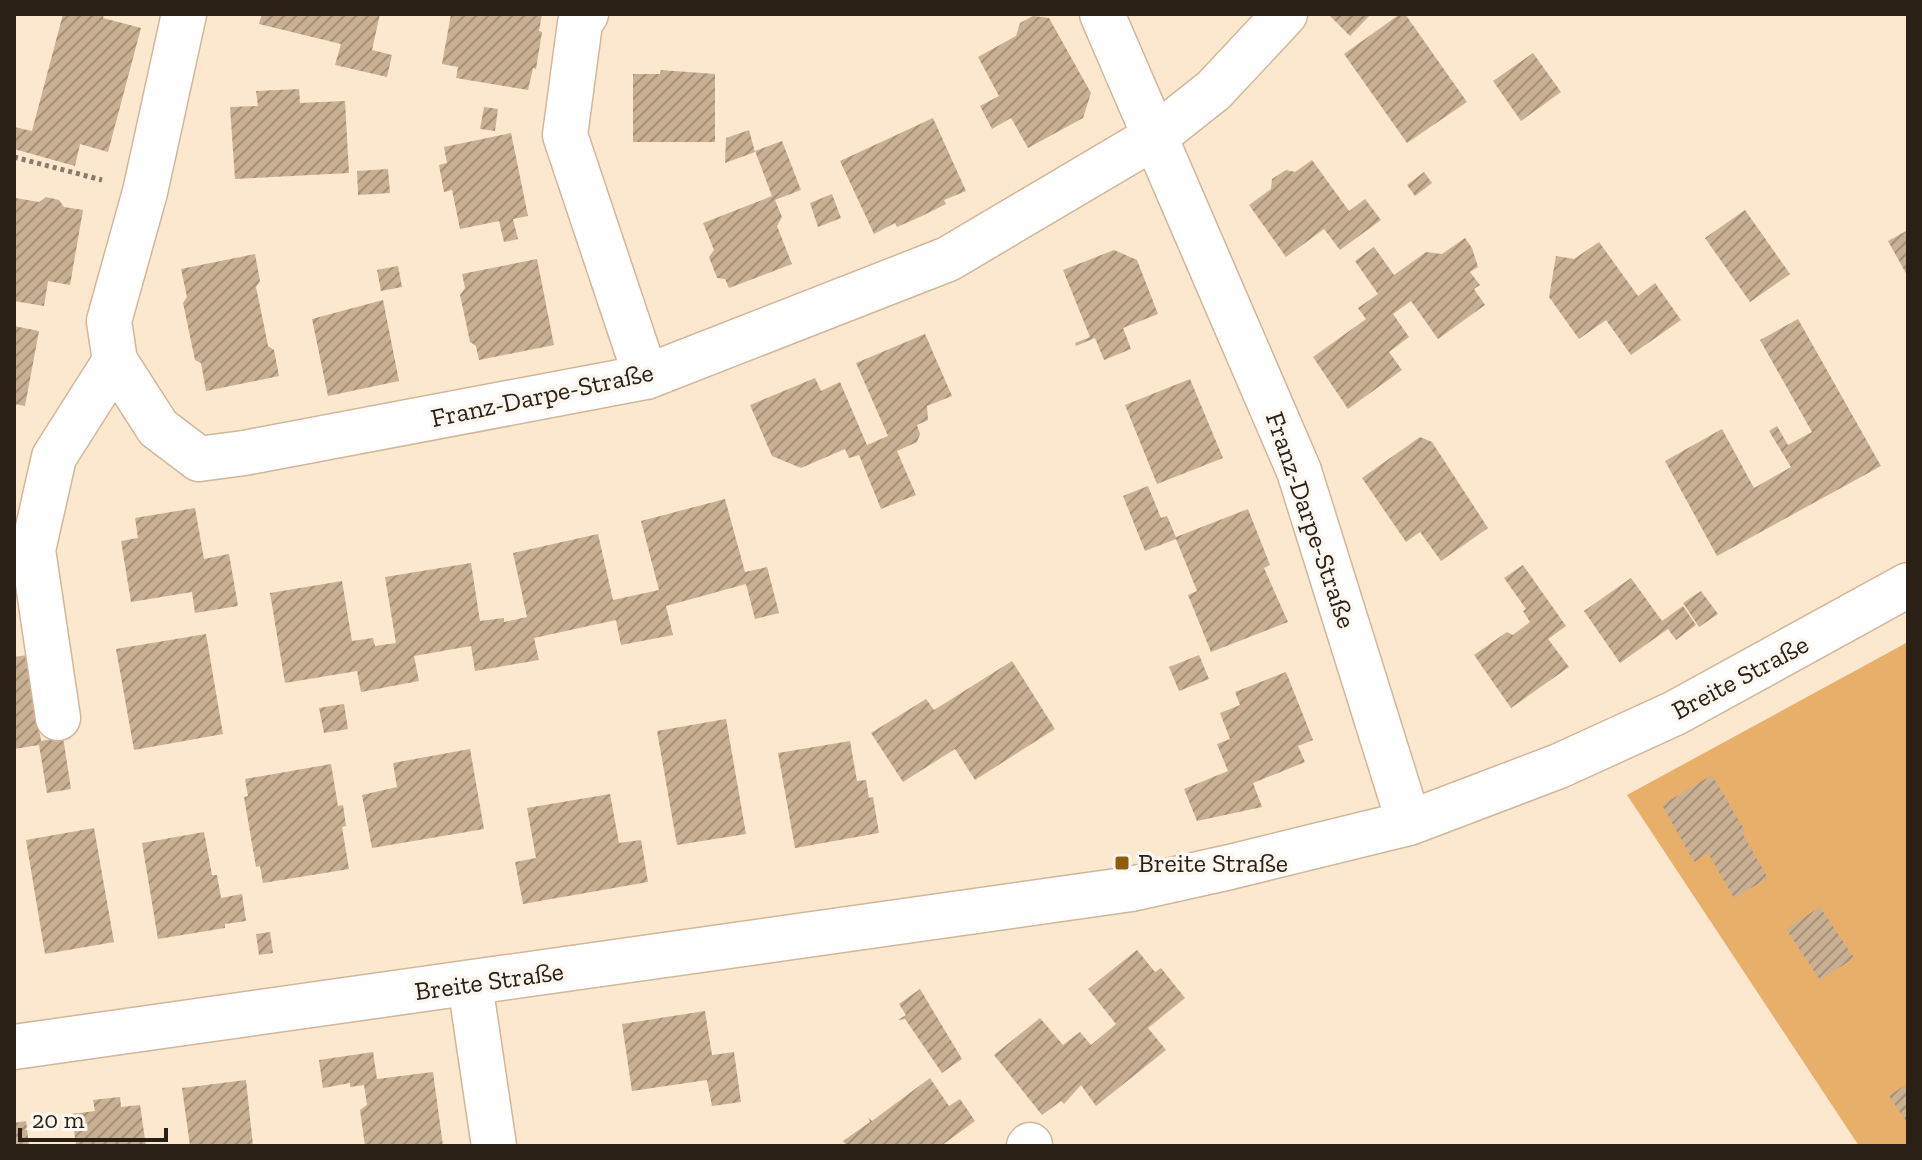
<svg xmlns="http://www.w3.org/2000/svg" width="1922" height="1160" font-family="'Zilla Slab',serif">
  <defs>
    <pattern id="building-hatch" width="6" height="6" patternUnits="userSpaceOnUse" patternTransform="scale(2)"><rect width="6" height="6" fill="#cab093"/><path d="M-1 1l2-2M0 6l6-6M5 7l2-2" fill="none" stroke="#a48f77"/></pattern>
  </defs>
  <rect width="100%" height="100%" fill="#fce7cf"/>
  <path fill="#e8af6b" d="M 1908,642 L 1908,1146 L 1859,1146 L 1627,795 Z"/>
  <path fill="url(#building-hatch)" d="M 63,14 L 104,14 L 103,18 L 141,28 L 108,152 L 80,144 L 75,166 L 14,149 L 14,127 L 32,131 Z
    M 262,14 L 380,14 L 372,50 L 392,55 L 387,77 L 335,65 L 341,44 L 259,24 Z
    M 451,14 L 542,14 L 539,31 L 542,32 L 536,69 L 533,68 L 528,90 L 456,78 L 458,67 L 442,64 Z
    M 1328,14 L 1371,14 L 1350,36 Z
    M 1400,14 L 1405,14 L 1467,102 L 1407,143 L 1344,54 Z
    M 1033,16 L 1049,18 L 1091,93 L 1083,118 L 1028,148 L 1011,118 L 992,129 L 980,106 L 999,96 L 978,57 L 1016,36 L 1020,23 Z
    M 1533,53 L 1561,92 L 1521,121 L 1493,81 Z
    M 661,70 L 715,74 L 715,142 L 633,142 L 633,74 L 660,74 Z
    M 299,89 L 300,103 L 345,101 L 349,173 L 235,179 L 230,107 L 258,106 L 256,91 Z
    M 484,107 L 498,109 L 495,131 L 480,129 Z
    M 933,118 L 966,191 L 944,200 L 946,204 L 922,216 L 897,227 L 895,223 L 874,234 L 840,161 Z
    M 749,130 L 755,152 L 725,163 L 726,138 Z
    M 511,133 L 528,216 L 513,219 L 518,239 L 504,242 L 499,221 L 460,229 L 452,190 L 444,192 L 439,165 L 447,163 L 444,147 Z
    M 782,141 L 801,190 L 775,200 L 782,217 L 777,226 L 792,264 L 729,288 L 725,279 L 717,278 L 709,257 L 714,250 L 703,223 L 772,196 L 755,151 Z
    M 1312,160 L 1349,211 L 1365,199 L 1381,220 L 1340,250 L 1324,229 L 1286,257 L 1249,205 L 1271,189 L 1272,179 L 1286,170 L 1295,172 Z
    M 388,169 L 390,193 L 358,195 L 357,171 Z
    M 1424,172 L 1432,183 L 1415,196 L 1407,185 Z
    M 832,194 L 841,218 L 818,227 L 810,203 Z
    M 46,197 L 59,200 L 64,207 L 83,210 L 70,285 L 48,281 L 44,306 L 14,301 L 14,202 L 15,198 L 39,202 Z
    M 1745,210 L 1790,274 L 1750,302 L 1705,238 Z
    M 1908,230 L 1908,277 L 1888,241 Z
    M 1465,238 L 1472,248 L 1478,267 L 1470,272 L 1480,285 L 1474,289 L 1485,305 L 1438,339 L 1411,301 L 1393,314 L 1409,337 L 1389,352 L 1402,370 L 1348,409 L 1313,357 L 1366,319 L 1358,308 L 1378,294 L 1355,261 L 1374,247 L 1394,275 L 1426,252 L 1442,254 Z
    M 1599,242 L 1638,296 L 1655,283 L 1681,320 L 1631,355 L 1606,320 L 1579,339 L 1549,297 L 1556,256 L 1574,259 Z
    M 1114,250 L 1137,260 L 1158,314 L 1123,328 L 1131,349 L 1104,360 L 1095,338 L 1076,346 L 1075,343 L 1090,337 L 1063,270 Z
    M 255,254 L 260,281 L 256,287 L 262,316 L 268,346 L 274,350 L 279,376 L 206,391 L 201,363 L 195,360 L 183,303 L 187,297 L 181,269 Z
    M 537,259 L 554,345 L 479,360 L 476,346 L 470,342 L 465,318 L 460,295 L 465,288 L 462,274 Z
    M 398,266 L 402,287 L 381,291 L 377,270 Z
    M 383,300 L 399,381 L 328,396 L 312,319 Z
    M 1798,319 L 1881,466 L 1717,556 L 1665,461 L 1722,429 L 1754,488 L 1791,467 L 1769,431 L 1777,426 L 1788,445 L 1812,432 L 1760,340 Z
    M 14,326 L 39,331 L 25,406 L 14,404 Z
    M 925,334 L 952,396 L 927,406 L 928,420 L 917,425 L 920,434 L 917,442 L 897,451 L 916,495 L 881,509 L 859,455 L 849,458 L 845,449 L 801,468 L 772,456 L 750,405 L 815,378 L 821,391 L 840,382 L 867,445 L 888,436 L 856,363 Z
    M 1190,379 L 1223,458 L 1157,484 L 1125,405 Z
    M 1420,437 L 1432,442 L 1488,528 L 1441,561 L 1420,532 L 1406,542 L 1362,478 Z
    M 1148,486 L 1161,518 L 1167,516 L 1176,537 L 1248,509 L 1270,565 L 1264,568 L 1288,622 L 1211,652 L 1188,595 L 1197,591 L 1176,539 L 1145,551 L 1123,496 Z
    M 725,499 L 745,572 L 767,567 L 779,613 L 755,619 L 746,584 L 666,606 L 673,635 L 621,645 L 616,620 L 534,638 L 539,660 L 475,671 L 471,646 L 414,656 L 419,681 L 361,692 L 357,671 L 285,683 L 270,593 L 342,581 L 352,641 L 373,638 L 375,646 L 396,643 L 385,577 L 471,563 L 480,621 L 504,618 L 504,622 L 527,617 L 513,553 L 598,534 L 613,600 L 659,590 L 641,521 Z
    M 195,508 L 204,559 L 229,554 L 238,606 L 195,613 L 192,592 L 131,602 L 121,541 L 138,538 L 135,518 Z
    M 1523,565 L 1566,626 L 1548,639 L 1569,667 L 1511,708 L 1474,655 L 1507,632 L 1513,635 L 1530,622 L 1523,611 L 1526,609 L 1504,578 Z
    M 1631,578 L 1662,621 L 1683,606 L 1696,625 L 1676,640 L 1668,629 L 1620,663 L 1584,611 Z
    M 1701,591 L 1718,614 L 1699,627 L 1683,603 Z
    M 206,634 L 223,734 L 134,750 L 116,649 Z
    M 27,655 L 41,741 L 63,737 L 71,789 L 47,793 L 39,745 L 14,749 L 14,657 Z
    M 1199,655 L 1209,679 L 1179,691 L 1169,667 Z
    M 1012,661 L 1055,729 L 975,780 L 955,749 L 903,782 L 871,733 L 926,699 L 934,710 Z
    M 1286,672 L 1313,740 L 1298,746 L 1305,762 L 1253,783 L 1262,807 L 1197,821 L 1184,789 L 1228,771 L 1217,744 L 1230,739 L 1220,713 L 1240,705 L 1235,692 Z
    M 344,704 L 348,729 L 324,733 L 319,708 Z
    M 726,719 L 746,834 L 677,845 L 657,731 Z
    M 850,741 L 857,781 L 866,780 L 869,798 L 873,797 L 879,833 L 795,848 L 778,753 Z
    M 470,749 L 484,829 L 372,848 L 362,795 L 397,787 L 393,763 Z
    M 331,764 L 338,806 L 343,805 L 346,826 L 342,827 L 349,869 L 263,883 L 260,866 L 256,867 L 244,797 L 248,796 L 245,779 Z
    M 1712,775 L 1745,831 L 1742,833 L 1768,878 L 1734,898 L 1708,853 L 1694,862 L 1662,805 Z
    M 610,794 L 619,843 L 641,840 L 648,882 L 523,904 L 515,862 L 536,858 L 527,808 Z
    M 94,828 L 114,942 L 45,954 L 26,840 Z
    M 204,832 L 212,875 L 217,875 L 221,898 L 242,894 L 246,921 L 225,924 L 225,928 L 158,939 L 142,843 Z
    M 1820,907 L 1854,958 L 1820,980 L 1786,929 Z
    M 270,932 L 273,953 L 259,955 L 256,934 Z
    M 1137,950 L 1155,972 L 1161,968 L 1185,998 L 1148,1028 L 1166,1050 L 1096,1106 L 1081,1085 L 1064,1104 L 1061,1101 L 1042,1115 L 994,1055 L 1040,1018 L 1063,1045 L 1080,1032 L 1091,1045 L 1116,1024 L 1088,989 Z
    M 920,989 L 962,1059 L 942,1073 L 905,1019 L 898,1020 L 906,1015 L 899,1004 Z
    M 705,1011 L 712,1055 L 734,1052 L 741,1102 L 712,1106 L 707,1080 L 632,1091 L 622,1024 Z
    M 373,1052 L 377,1079 L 433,1072 L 443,1146 L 365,1146 L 360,1110 L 367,1105 L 364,1085 L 350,1087 L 350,1083 L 323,1088 L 319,1060 Z
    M 930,1078 L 949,1106 L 960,1099 L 975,1121 L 941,1146 L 847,1146 L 843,1141 L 870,1122 L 868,1117 L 872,1121 Z
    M 246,1080 L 253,1146 L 190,1146 L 182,1088 Z
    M 1908,1083 L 1908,1124 L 1889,1096 Z
    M 120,1097 L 121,1107 L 140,1105 L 146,1146 L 76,1146 L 72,1114 L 95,1111 L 93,1100 Z
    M 26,1121 L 29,1146 L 14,1146 L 14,1123 Z"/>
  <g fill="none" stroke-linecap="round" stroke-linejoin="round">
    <defs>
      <path id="minor" d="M 184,14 L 145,192 L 109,321 L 115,361 L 158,428 L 199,459 L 244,453 L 646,377 L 948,259 L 1156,136 L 1214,90 L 1285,14
        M 586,14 L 580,23 L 565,135 L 646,377
        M 1102,14 L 1299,471 L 1409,823
        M 58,718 L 33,550 L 54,457 L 115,361
        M 470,984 L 494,1146
        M 14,1047 L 1131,889 L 1230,867 L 1409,823 L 1559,766 L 1675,713 L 1908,585
        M 1029,1146 L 1030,1145"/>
    </defs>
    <use href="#minor" stroke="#d0b79a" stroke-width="47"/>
    <path stroke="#897a69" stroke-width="5" stroke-dasharray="4 4" stroke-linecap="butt" d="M 14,157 L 102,180"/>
    <use href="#minor" stroke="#fff" stroke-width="44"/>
  </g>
  <rect fill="#905c0d" stroke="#fdf7f1" stroke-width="3" x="1114" y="855" width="16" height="16" rx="4"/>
  <g text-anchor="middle" stroke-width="7" stroke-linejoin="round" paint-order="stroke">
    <g font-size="26" fill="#2a2015" stroke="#fdf7f1">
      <text transform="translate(542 395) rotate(-12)" y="9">Franz-Darpe-Straße</text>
      <text transform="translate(1311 520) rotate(71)" y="9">Franz-Darpe-Straße</text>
      <text transform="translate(1740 677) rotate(-28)" y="9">Breite Straße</text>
      <text transform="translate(489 981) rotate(-8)" y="9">Breite Straße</text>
    </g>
    <g font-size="26" fill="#2a2015" stroke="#fdf7f1" text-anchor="start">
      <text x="1138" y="872">Breite Straße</text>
    </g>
  </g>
  <rect width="1922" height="1160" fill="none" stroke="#2a2015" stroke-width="32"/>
  <path d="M20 1128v12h146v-12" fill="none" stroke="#2a2015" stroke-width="4"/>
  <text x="32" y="1128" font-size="24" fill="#2a2015" stroke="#fdf7f1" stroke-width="6" paint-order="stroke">20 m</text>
</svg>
